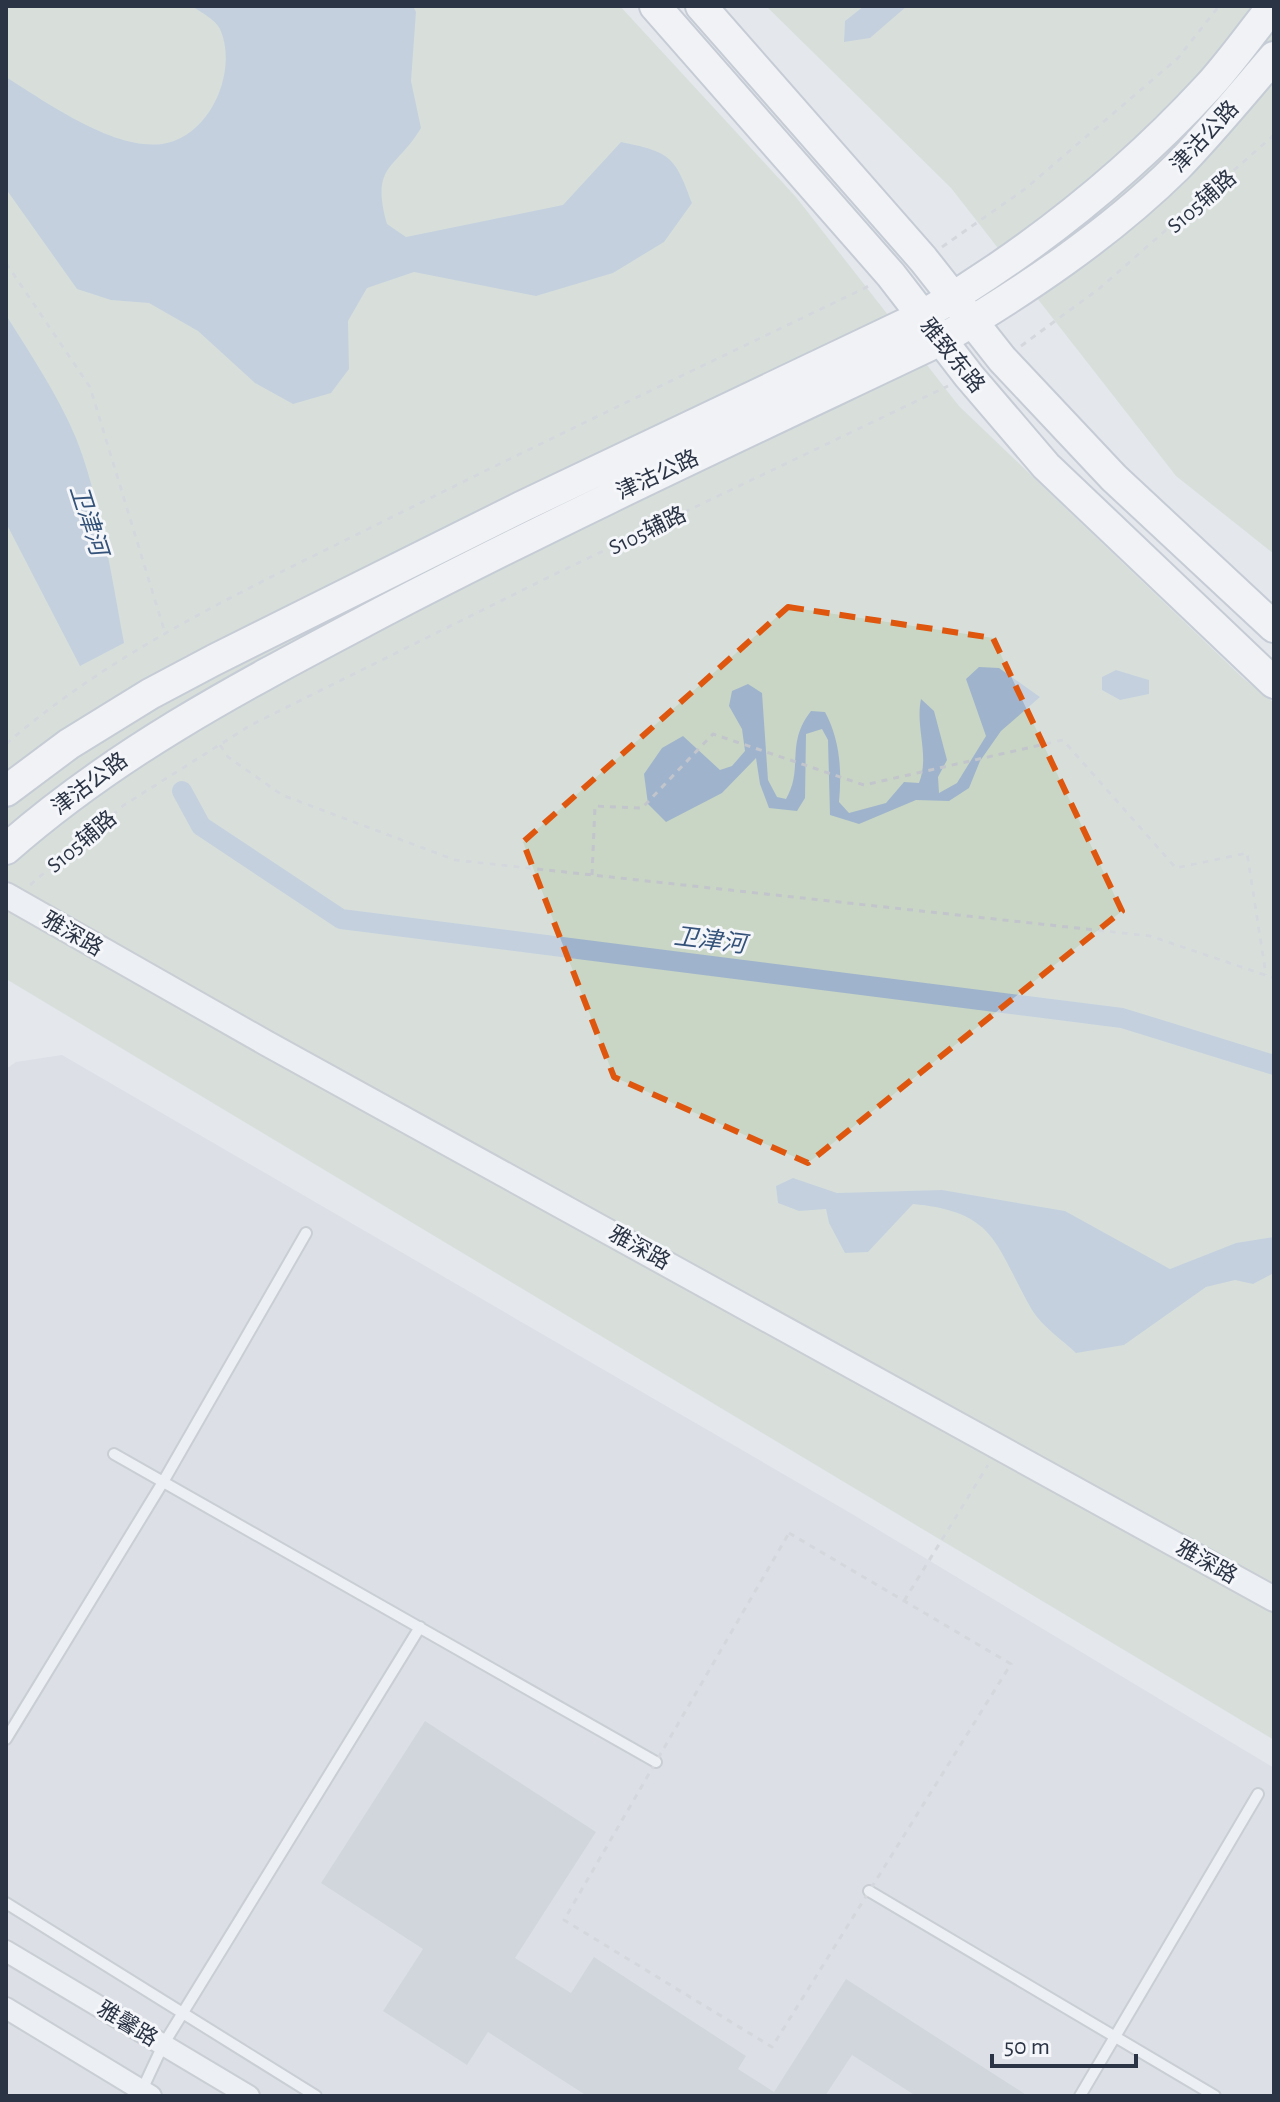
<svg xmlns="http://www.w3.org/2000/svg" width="1280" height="2102" font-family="'Alegreya Sans','Noto Sans SC',sans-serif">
  <rect width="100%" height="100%" fill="#e4e7ec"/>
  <path fill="#d2d6de" d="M 62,1055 L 852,1514 L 1274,1768 L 1274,2096 L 6,2096 L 6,1069 L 16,1062 Z"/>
  <path fill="#c9d6c5" d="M 6,6 L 620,6 L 796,197 L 959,406 L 1243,678 L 1274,703 L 1274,1740 L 6,979 Z
    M 766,6 L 1274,6 L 1274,554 L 1176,476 L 951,188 Z"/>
  <path fill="#9fb4cc" d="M 192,6 L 413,6 L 416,12 L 411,81 L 421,128 C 396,170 370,164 387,224 L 406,237 L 563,205 L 621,142 C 669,152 675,155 692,203 L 664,242 L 613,273 L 536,296 L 414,272 L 367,288 L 348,321 L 349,369 L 331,393 L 293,404 L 255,383 L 198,331 L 149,303 L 111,300 L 77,289 L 6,189 L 6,77 C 46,102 118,154 167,143 C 212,133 238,69 220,29 C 215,19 200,12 192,6 Z
    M 864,6 L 907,6 L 870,38 L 844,42 L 845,21 Z
    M 6,315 C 31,355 58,395 76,438 C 100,499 112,578 124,643 L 80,666 L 6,523 Z
    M 979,667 L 999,668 L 1040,697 L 1001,731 L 980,761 L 969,788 L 949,801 L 916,800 L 859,824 L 830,815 L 828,740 L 822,729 L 806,734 L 805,798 L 797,811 L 769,808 L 760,784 L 756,758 L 722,793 L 666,822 L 648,804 L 644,774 L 662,748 L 683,736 L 720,770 L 732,766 L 745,751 L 742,729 L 729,706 L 732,691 L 748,684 L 762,693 L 768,780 L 777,797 L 786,799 C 804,768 785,744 811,711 L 825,712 C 840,740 842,770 839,802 L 849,813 L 886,803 L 904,782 L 919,783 C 930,755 915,728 921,699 L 934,711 L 947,760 L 938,777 L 939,793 L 957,783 L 986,736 L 966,679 Z
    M 1116,670 L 1149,680 L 1149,694 L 1120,700 L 1102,690 L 1102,677 Z
    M 793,1178 L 837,1193 L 942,1190 L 1065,1211 L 1170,1269 L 1236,1243 L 1274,1237 L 1274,1273 L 1253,1284 L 1235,1280 L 1206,1287 L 1124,1345 L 1076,1353 C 1062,1340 1042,1326 1032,1310 C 995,1246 998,1212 913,1204 L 868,1252 L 845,1253 L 829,1223 L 826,1209 L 799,1211 L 778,1203 L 776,1186 Z"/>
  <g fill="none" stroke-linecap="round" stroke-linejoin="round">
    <path stroke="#9fb4cc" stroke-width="20" d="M 182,791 L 201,826 L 341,919 L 1122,1018 L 1274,1065"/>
  </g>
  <path fill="#bbc0ca" d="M 425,1721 L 596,1832 L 515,1958 L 571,1993 L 594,1957 L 746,2056 L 738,2069 L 774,2092 L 846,1979 L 1028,2096 L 916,2096 L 852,2055 L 825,2096 L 587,2096 L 488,2032 L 467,2065 L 383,2011 L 423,1949 L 321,1883 Z"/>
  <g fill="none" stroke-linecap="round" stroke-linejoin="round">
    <defs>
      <path id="service" d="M 114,1454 L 656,1762
        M 6,1739 L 163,1482 L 306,1233
        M 869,1891 L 1215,2096
        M 6,1903 L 316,2096
        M 142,2090 L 163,2045 L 420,1627
        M 1080,2096 L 1258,1794"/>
      <path id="minor" d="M 6,1951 L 249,2096
        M 6,2008 L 151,2096"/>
      <path id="tertiary" d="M 6,895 L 266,1043 L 1274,1599"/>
      <path id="primary" d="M 655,6 L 891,275 L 969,376 L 1046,466 L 1274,683
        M 701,6 L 923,259 L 1002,359 L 1114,478 L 1274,627
        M 6,791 L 69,744 L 150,694 L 214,660 L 521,507 L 922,316 C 1027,254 1125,177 1208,87 C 1231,62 1251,33 1273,6
        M 6,849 C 121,748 248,683 382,612 C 566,516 754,429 941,340 C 1024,291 1108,235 1177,167 C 1211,132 1242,94 1274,57"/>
    </defs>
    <use href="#service" stroke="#a9aeb7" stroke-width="14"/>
    <use href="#minor" stroke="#a9aeb7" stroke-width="24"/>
    <use href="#tertiary" stroke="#a9aeb7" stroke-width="28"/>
    <use href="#primary" stroke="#a3abb8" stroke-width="34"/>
    <path stroke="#c2c5cb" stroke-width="3" stroke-dasharray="6 6" stroke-linecap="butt" d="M 942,247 L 1025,189 L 1178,58 L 1219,6
      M 6,263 L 90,387 L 165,633
      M 1021,346 L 1100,288 L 1274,135
      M 6,744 C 113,651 243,591 368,529 C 534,446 702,366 869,286
      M 220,745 L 228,757 L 282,795 L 455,860 L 1150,936 L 1274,978
      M 592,875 L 595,806 L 642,808 L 713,734 L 864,785 L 1063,740 L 1176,868 L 1247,853 L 1266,975
      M 30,885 L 124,805 L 251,725 L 553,575 L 948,386
      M 789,1533 L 1011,1664 L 772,2047 L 564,1920 Z
      M 904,1601 L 988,1465"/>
    <use href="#service" stroke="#f7f8fa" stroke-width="10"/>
    <use href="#minor" stroke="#f7f8fa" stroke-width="20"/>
    <use href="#tertiary" stroke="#f7f8fa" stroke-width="24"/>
    <use href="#primary" stroke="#fff" stroke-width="30"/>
  </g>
  <path d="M0 0H1280V2102H0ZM 788,607 L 993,638 L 1122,911 L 808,1163 L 614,1077 L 523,842 Z" fill="#e4e7ec" fill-opacity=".55" fill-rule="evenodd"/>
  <path fill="none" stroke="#df570f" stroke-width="6" stroke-dasharray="16 10" stroke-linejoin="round" d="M 788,607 L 993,638 L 1122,911 L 808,1163 L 614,1077 L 523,842 Z"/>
  <g text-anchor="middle" stroke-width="6" stroke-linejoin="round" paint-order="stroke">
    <g font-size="22" fill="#2b3445" stroke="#f4f6f9">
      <text transform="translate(1204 136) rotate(-47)" y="8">津沽公路</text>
      <text transform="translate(1201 201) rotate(-41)" y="8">S105辅路</text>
      <text transform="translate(953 355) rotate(51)" y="8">雅致东路</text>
      <text transform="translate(657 474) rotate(-25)" y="8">津沽公路</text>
      <text transform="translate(647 530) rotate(-26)" y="8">S105辅路</text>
      <text transform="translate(89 783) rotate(-37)" y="8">津沽公路</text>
      <text transform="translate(81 841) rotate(-40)" y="8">S105辅路</text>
      <text transform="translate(73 933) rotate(30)" y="8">雅深路</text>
      <text transform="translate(640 1247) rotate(29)" y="8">雅深路</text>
      <text transform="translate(1207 1561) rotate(29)" y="8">雅深路</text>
      <text transform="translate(128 2023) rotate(31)" y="8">雅馨路</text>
    </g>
    <g font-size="24" font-style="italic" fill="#34527a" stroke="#f4f6f9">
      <text transform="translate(89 520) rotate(72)" y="8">卫津河</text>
      <text transform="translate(710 940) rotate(7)" y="8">卫津河</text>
    </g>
  </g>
  <rect width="1280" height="2102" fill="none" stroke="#2b3445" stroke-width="16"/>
  <path d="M992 2054v12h144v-12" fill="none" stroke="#2b3445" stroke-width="4"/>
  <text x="1004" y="2054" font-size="24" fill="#2b3445" stroke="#f4f6f9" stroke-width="6" paint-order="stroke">50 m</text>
</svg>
